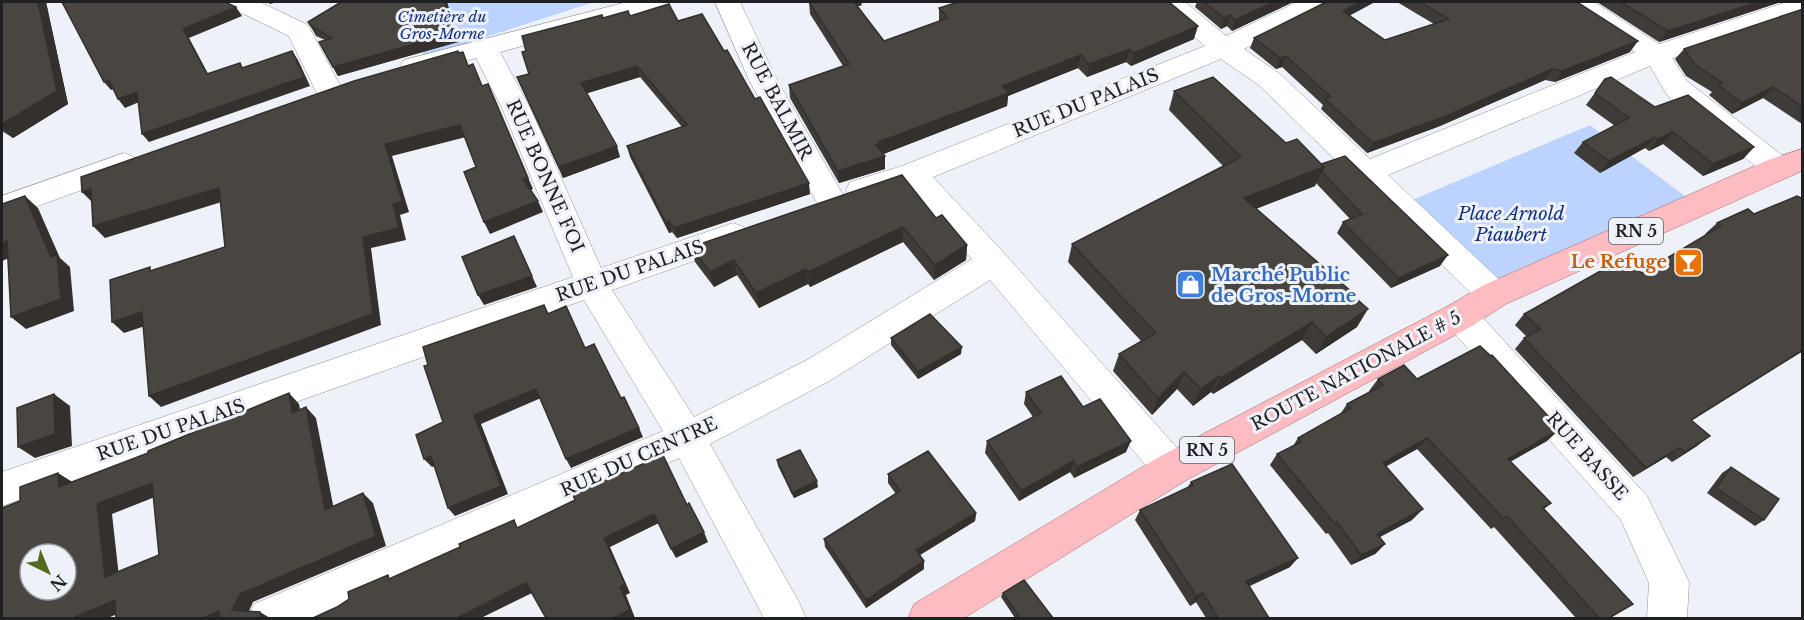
<svg xmlns="http://www.w3.org/2000/svg" width="1804" height="620" font-family="'Libre Baskerville',serif">
  <rect width="100%" height="100%" fill="#eef1f7"/>
  <path fill="#bdd3ff" d="M 412,2 L 594,2 L 424,57 Z
    M 1590,125 L 1693,202 L 1494,299 L 1398,206 Z"/>
  <g fill="none" stroke-linecap="round" stroke-linejoin="round">
    <defs>
      <path id="minor" d="M 228,2 L 260,2 L 308,25 L 343,91 L 339,98 L 329,100 L 319,98 L 289,36 L 231,8 Z
        M 627,2 L 669,2 L 665,8 L 500,52 L 531,110 L 601,268 L 733,223 L 744,227 L 749,235 L 744,243 L 612,290 L 694,417 L 807,360 L 972,259 L 906,187 L 861,201 L 850,198 L 846,190 L 850,182 L 902,166 L 1205,46 L 1161,8 L 1158,2 L 1185,2 L 1226,36 L 1297,2 L 1328,2 L 1325,8 L 1244,49 L 1280,74 L 1370,159 L 1635,52 L 1568,8 L 1565,2 L 1594,2 L 1659,44 L 1787,2 L 1802,2 L 1802,14 L 1672,58 L 1687,81 L 1788,160 L 1793,168 L 1788,176 L 1778,179 L 1768,176 L 1667,95 L 1650,66 L 1388,175 L 1506,286 L 1510,295 L 1506,304 L 1494,308 L 1482,304 L 1260,86 L 1221,59 L 933,177 L 1004,253 L 1185,457 L 1190,469 L 1185,481 L 1172,486 L 1159,481 L 990,280 L 831,380 L 710,444 L 800,604 L 806,618 L 764,618 L 679,458 L 314,618 L 248,618 L 254,604 L 663,431 L 584,300 L 2,506 L 2,472 L 573,277 L 503,110 L 476,58 L 414,75 L 404,72 L 400,66 L 404,60 Z
        M 715,2 L 740,2 L 777,80 L 846,200 L 842,208 L 831,211 L 820,208 L 749,80 Z
        M 124,153 L 134,157 L 139,164 L 134,171 L 2,219 L 2,196 Z
        M 1460,303 L 1472,306 L 1647,496 L 1689,582 L 1687,618 L 1647,618 L 1649,583 L 1621,520 L 1448,326 L 1443,316 L 1448,306 Z"/>
      <path id="major" d="M 1802,149 L 1802,171 L 1506,304 L 1472,326 L 1185,481 L 964,618 L 908,618 L 914,604 L 1159,457 L 1448,306 L 1482,286 L 1768,160 Z"/>
    </defs>
    <use href="#minor" stroke="#919499" stroke-width="1"/>
    <use href="#major" stroke="#af696f" stroke-width="1"/>
    <use href="#minor" fill="#fff" fill-rule="evenodd"/>
    <use href="#major" fill="#fdbcc2" fill-rule="evenodd"/>
  </g>
  <path fill="#3f3b38" d="M 2,2 L 46,2 L 68,104 L 13,138 L 2,131 Z
    M 341,2 L 447,2 L 458,42 L 338,76 L 333,67 L 325,40 L 316,36 L 308,22 Z
    M 809,2 L 862,5 L 858,6 L 884,41 L 939,21 L 939,8 L 1194,39 L 1131,66 L 1126,62 L 1087,77 L 1078,68 L 1008,96 L 1007,106 L 883,154 L 885,156 L 885,169 L 839,183 L 790,98 L 789,85 L 843,66 L 810,14 Z
    M 1197,2 L 1293,2 L 1232,31 L 1227,26 L 1221,29 L 1195,7 Z
    M 1397,2 L 1577,2 L 1630,52 L 1555,82 L 1545,80 L 1440,126 L 1367,153 L 1321,109 L 1323,105 L 1282,67 L 1276,69 L 1250,48 L 1254,38 L 1349,16 L 1385,40 L 1434,24 Z
    M 1597,2 L 1781,2 L 1659,42 Z
    M 1803,9 L 1803,123 L 1802,124 L 1763,98 L 1732,114 L 1709,95 L 1712,92 L 1686,76 L 1675,59 L 1684,49 Z
    M 630,16 L 678,21 L 810,194 L 677,238 L 672,232 L 669,233 L 630,157 L 627,146 L 682,127 L 640,77 L 587,93 L 620,157 L 563,178 L 517,77 L 529,74 L 526,51 L 603,18 Z
    M 1605,79 L 1655,107 L 1754,147 L 1743,159 L 1703,176 L 1663,144 L 1649,151 L 1645,148 L 1600,173 L 1574,153 L 1583,142 L 1615,126 L 1586,105 Z
    M 1174,91 L 1286,143 L 1321,164 L 1440,266 L 1391,288 L 1337,233 L 1343,222 L 1350,219 L 1316,183 L 1315,186 L 1256,209 L 1352,295 L 1357,327 L 1316,354 L 1302,340 L 1213,394 L 1211,392 L 1193,406 L 1177,389 L 1152,415 L 1113,371 L 1119,354 L 1141,341 L 1068,262 L 1072,244 L 1223,166 L 1169,110 Z
    M 1748,209 L 1692,421 L 1697,446 L 1672,462 L 1666,457 L 1633,477 L 1515,349 L 1524,338 L 1527,337 L 1515,325 L 1524,314 L 1633,271 L 1642,273 L 1706,235 L 1705,234 L 1717,223 Z
    M 936,218 L 967,245 L 966,260 L 934,280 L 903,242 L 810,287 L 808,284 L 759,308 L 737,275 L 714,287 L 695,262 L 691,247 Z
    M 891,338 L 961,354 L 918,379 L 891,345 Z
    M 1378,379 L 1417,379 L 1547,441 L 1510,461 L 1551,503 L 1544,509 L 1609,618 L 1576,618 L 1494,527 L 1491,529 L 1417,449 L 1386,466 L 1412,520 L 1379,537 L 1385,544 L 1375,554 L 1351,565 L 1328,533 L 1326,534 L 1270,465 L 1277,454 L 1293,446 L 1298,438 L 1339,416 L 1347,404 L 1370,392 L 1369,391 Z
    M 1026,392 L 1083,407 L 1126,452 L 1074,478 L 1070,472 L 1019,501 L 985,453 L 987,441 L 1033,417 L 1024,404 Z
    M 777,460 L 818,487 L 794,498 L 778,466 Z
    M 1731,467 L 1764,520 L 1755,526 L 1707,493 L 1722,473 Z
    M 888,474 L 976,513 L 975,521 L 920,555 L 924,569 L 866,608 L 825,547 L 824,539 L 896,494 L 888,483 Z
    M 1191,482 L 1290,567 L 1249,586 L 1269,618 L 1206,618 L 1196,602 L 1190,606 L 1135,520 L 1140,510 L 1187,488 Z
    M 1003,593 L 1053,618 L 1015,618 L 1001,597 Z"/>
  <path fill="#33302e" d="M 38,2 L 46,2 L 68,104 L 13,138 L 2,127 L 2,124 Z
    M 268,2 L 277,2 L 270,4 Z
    M 445,2 L 447,2 L 458,42 L 338,76 L 333,67 Z
    M 850,2 L 861,2 L 862,5 L 850,8 Z
    M 1274,2 L 1293,2 L 1232,31 L 1235,20 Z
    M 1360,2 L 1375,2 L 1338,22 L 1343,11 Z
    M 1758,2 L 1781,2 L 1659,42 L 1668,31 Z
    M 236,7 L 242,16 L 189,38 L 213,83 L 207,74 L 183,29 Z
    M 1230,15 L 1227,26 L 1221,29 L 1224,18 Z
    M 1198,26 L 1194,39 L 1131,66 L 1134,53 Z
    M 1638,41 L 1630,52 L 1555,82 L 1562,71 Z
    M 1130,49 L 1126,62 L 1087,77 L 1089,64 Z
    M 292,51 L 298,60 L 310,86 L 149,142 L 142,134 Z
    M 1081,55 L 1078,68 L 1008,96 L 1007,106 L 881,155 L 876,145 L 879,142 L 1002,86 Z
    M 1286,56 L 1282,67 L 1276,69 L 1280,58 Z
    M 637,66 L 640,77 L 585,94 L 581,83 Z
    M 1552,69 L 1545,80 L 1440,126 L 1367,153 L 1373,143 Z
    M 109,80 L 116,88 L 111,90 L 104,82 Z
    M 488,84 L 533,189 L 529,191 L 523,179 Z
    M 1773,87 L 1763,98 L 1732,114 L 1742,103 Z
    M 137,92 L 144,100 L 125,108 L 118,99 Z
    M 460,125 L 466,137 L 392,156 L 409,212 L 400,215 L 406,240 L 371,248 L 381,325 L 161,407 L 149,396 L 363,237 L 393,204 L 385,144 Z
    M 1673,132 L 1663,144 L 1649,151 L 1658,139 Z
    M 1655,137 L 1645,148 L 1600,173 L 1609,161 Z
    M 617,146 L 620,157 L 563,178 L 559,167 Z
    M 1754,147 L 1743,159 L 1703,176 L 1713,164 Z
    M 885,156 L 885,169 L 839,183 L 838,171 Z
    M 1324,167 L 1315,186 L 1236,216 L 1244,198 Z
    M 809,183 L 810,194 L 677,238 L 674,228 Z
    M 219,188 L 228,200 L 105,238 L 93,226 Z
    M 91,189 L 93,203 L 82,192 Z
    M 25,196 L 38,208 L 60,258 L 70,267 L 74,311 L 26,329 L 11,317 L 51,257 Z
    M 538,201 L 543,212 L 490,234 L 484,222 Z
    M 669,221 L 672,232 L 669,233 L 666,223 Z
    M 903,227 L 903,242 L 810,287 L 808,272 Z
    M 514,236 L 537,287 L 484,305 L 478,295 Z
    M 7,241 L 21,253 L 2,261 L 2,243 Z
    M 967,245 L 966,260 L 934,280 L 935,265 Z
    M 1448,255 L 1440,266 L 1391,288 L 1399,278 Z
    M 734,260 L 737,275 L 714,287 L 710,272 Z
    M 806,269 L 808,284 L 759,308 L 756,293 Z
    M 1368,309 L 1357,327 L 1316,354 L 1326,337 Z
    M 142,312 L 154,323 L 124,333 L 112,322 Z
    M 1312,322 L 1302,340 L 1213,394 L 1221,378 Z
    M 962,347 L 961,354 L 918,379 L 918,372 Z
    M 1803,350 L 1803,351 L 1678,429 L 1691,420 Z
    M 1184,372 L 1177,389 L 1152,415 L 1158,398 Z
    M 1219,376 L 1211,392 L 1193,406 L 1201,389 Z
    M 536,389 L 541,398 L 481,424 L 508,494 L 455,516 L 448,508 L 474,415 Z
    M 289,393 L 299,404 L 303,424 L 292,413 Z
    M 54,394 L 70,406 L 72,446 L 35,458 L 18,447 Z
    M 306,407 L 316,418 L 336,520 L 325,510 Z
    M 639,428 L 643,437 L 571,468 L 566,459 Z
    M 1560,429 L 1547,441 L 1496,470 L 1508,459 Z
    M 1710,436 L 1697,446 L 1672,462 L 1685,452 Z
    M 1427,438 L 1417,449 L 1373,474 L 1383,463 Z
    M 1131,441 L 1126,452 L 1074,478 L 1077,467 Z
    M 1679,448 L 1666,457 L 1633,477 L 1646,468 Z
    M 431,456 L 438,465 L 432,467 L 424,459 Z
    M 1073,461 L 1070,472 L 1019,501 L 1021,491 Z
    M 58,473 L 74,483 L 59,487 Z
    M 817,481 L 818,487 L 794,498 L 792,493 Z
    M 152,483 L 165,493 L 112,514 L 120,586 L 105,577 L 97,504 Z
    M 363,493 L 373,503 L 386,546 L 253,602 L 246,618 L 232,610 L 240,594 Z
    M 1423,509 L 1412,520 L 1367,544 L 1377,534 Z
    M 976,513 L 975,521 L 915,558 L 916,550 Z
    M 654,514 L 659,523 L 610,547 L 630,593 L 626,595 L 635,618 L 614,618 L 604,538 Z
    M 704,532 L 708,542 L 676,558 L 671,549 Z
    M 1385,544 L 1375,554 L 1351,565 L 1361,555 Z
    M 1298,558 L 1290,567 L 1239,591 L 1246,581 Z
    M 924,561 L 924,569 L 866,608 L 866,600 Z
    M 526,583 L 534,592 L 481,618 L 460,618 L 459,617 Z
    M 1203,593 L 1196,602 L 1190,606 L 1196,596 Z
    M 115,600 L 131,608 L 108,618 L 73,618 Z
    M 219,611 L 231,618 L 203,618 Z
    M 260,612 L 270,618 L 261,618 Z"/>
  <path fill="#494541" stroke="#33302e" stroke-width="1.5" fill-rule="evenodd" d="M 2,2 L 38,2 L 57,91 L 2,124 Z
    M 62,2 L 225,2 L 236,7 L 183,29 L 207,74 L 240,63 L 242,68 L 292,51 L 304,77 L 142,134 L 137,92 L 118,99 L 109,80 L 104,82 Z
    M 341,2 L 445,2 L 453,33 L 333,67 L 319,42 L 332,38 L 311,26 L 308,22 Z
    M 809,2 L 854,2 L 884,41 L 948,18 L 939,8 L 958,2 L 1169,2 L 1198,26 L 1134,53 L 1130,49 L 1089,64 L 1081,55 L 1002,86 L 1009,93 L 879,142 L 880,144 L 876,145 L 885,156 L 838,171 L 789,85 L 849,64 Z
    M 1204,2 L 1274,2 L 1235,20 L 1230,15 L 1224,18 Z
    M 1326,2 L 1360,2 L 1343,11 L 1385,40 L 1449,19 L 1420,2 L 1577,2 L 1638,41 L 1562,71 L 1552,69 L 1446,116 L 1373,143 L 1325,99 L 1331,97 L 1286,56 L 1280,58 L 1254,38 Z
    M 1621,2 L 1758,2 L 1668,31 Z
    M 669,4 L 678,21 L 702,14 L 724,51 L 727,50 L 755,99 L 760,97 L 809,183 L 674,228 L 669,221 L 666,223 L 627,146 L 687,125 L 637,66 L 581,83 L 617,146 L 559,167 L 517,77 L 529,74 L 522,52 L 526,51 L 522,36 L 602,15 L 603,18 L 628,11 L 630,16 Z
    M 1803,9 L 1803,107 L 1773,87 L 1742,103 L 1718,85 L 1723,83 L 1695,65 L 1684,49 Z
    M 458,51 L 458,53 L 463,52 L 468,66 L 473,64 L 482,86 L 488,84 L 528,178 L 523,179 L 538,201 L 484,222 L 464,172 L 476,167 L 460,125 L 385,144 L 402,201 L 393,204 L 399,228 L 363,237 L 373,314 L 149,396 L 142,312 L 112,322 L 110,280 L 150,267 L 150,271 L 225,247 L 219,188 L 93,226 L 91,189 L 82,192 L 81,177 L 354,81 Z
    M 1213,77 L 1286,143 L 1297,139 L 1324,167 L 1244,198 L 1353,293 L 1351,294 L 1368,309 L 1326,337 L 1312,322 L 1221,378 L 1219,376 L 1201,389 L 1184,372 L 1158,398 L 1119,354 L 1156,333 L 1072,244 L 1241,157 L 1174,91 Z
    M 1611,77 L 1655,107 L 1688,95 L 1754,147 L 1713,164 L 1673,132 L 1658,139 L 1655,137 L 1609,161 L 1583,142 L 1629,118 L 1595,93 L 1605,79 Z
    M 1345,156 L 1448,255 L 1399,278 L 1343,222 L 1362,214 L 1322,172 L 1324,167 L 1321,164 Z
    M 902,175 L 936,218 L 942,215 L 967,245 L 935,265 L 903,227 L 808,272 L 806,269 L 756,293 L 734,260 L 710,272 L 691,247 Z
    M 25,196 L 51,257 L 57,255 L 61,299 L 11,317 L 7,241 L 2,243 L 2,204 Z
    M 1797,196 L 1803,199 L 1803,350 L 1691,420 L 1710,436 L 1685,452 L 1679,448 L 1646,468 L 1524,338 L 1541,329 L 1524,314 L 1620,260 L 1633,271 L 1636,269 L 1642,273 L 1721,226 L 1717,223 L 1748,209 L 1754,214 Z
    M 514,236 L 532,276 L 478,295 L 462,257 Z
    M 544,305 L 548,314 L 566,306 L 585,348 L 594,344 L 621,398 L 624,397 L 639,428 L 566,459 L 536,389 L 474,415 L 501,486 L 448,508 L 431,456 L 424,459 L 416,435 L 443,422 L 424,366 L 428,365 L 423,347 Z
    M 930,314 L 962,347 L 918,372 L 891,338 Z
    M 1480,346 L 1491,356 L 1492,355 L 1560,429 L 1508,459 L 1551,503 L 1543,508 L 1633,604 L 1609,618 L 1599,618 L 1507,516 L 1503,518 L 1427,438 L 1383,463 L 1423,509 L 1377,534 L 1385,544 L 1361,555 L 1337,522 L 1335,524 L 1277,454 L 1301,442 L 1298,438 L 1351,408 L 1347,404 L 1383,385 L 1378,379 L 1404,365 L 1417,379 Z
    M 1061,376 L 1083,407 L 1100,399 L 1131,441 L 1077,467 L 1073,461 L 1021,491 L 987,441 L 1041,413 L 1026,392 Z
    M 289,393 L 292,413 L 306,407 L 325,510 L 363,493 L 376,536 L 240,594 L 232,610 L 260,612 L 261,618 L 220,618 L 219,611 L 203,618 L 116,618 L 115,600 L 73,618 L 2,618 L 2,508 L 20,501 L 20,487 L 58,473 L 59,487 L 148,453 L 148,451 ZM 152,483 L 159,555 L 105,577 L 97,504 ZM 30,554 L 66,554 L 66,590 L 30,590 Z
    M 54,394 L 55,434 L 18,447 L 17,408 Z
    M 800,450 L 817,481 L 792,493 L 777,460 Z
    M 928,451 L 976,513 L 916,550 L 924,561 L 866,600 L 824,539 L 900,491 L 888,474 Z
    M 663,455 L 687,505 L 689,503 L 704,532 L 671,549 L 654,514 L 604,538 L 625,584 L 620,587 L 630,610 L 614,618 L 546,618 L 526,583 L 459,617 L 460,618 L 313,618 L 337,607 L 349,599 L 348,592 L 388,575 L 389,579 L 460,547 L 459,544 L 514,520 L 517,528 L 575,500 L 573,495 L 579,492 Z
    M 1232,464 L 1298,558 L 1246,581 L 1269,618 L 1218,618 L 1203,593 L 1196,596 L 1140,510 L 1193,485 L 1191,482 Z
    M 1731,467 L 1779,499 L 1764,520 L 1716,488 Z
    M 1024,580 L 1053,618 L 1020,618 L 1003,593 Z"/>
  <defs>
    <symbol id="bar-square" viewBox="-11 -11 22 22"><rect x="-9" y="-9" width="18" height="18" rx="4" fill="#e8710a" stroke="#eef1f7"/><path d="M-6-5H6L.8 .8V4.5H3.5V6h-7V4.5H-.8V.8Z" fill="#fff"/></symbol>
    <symbol id="shop-square" viewBox="-11 -11 22 22"><rect x="-9" y="-9" width="18" height="18" rx="4" fill="#3f7fe0" stroke="#eef1f7"/><path d="M-5-2.5h2.3a2.7 3.5 0 0 1 5.4 0H5L5.5 6h-11ZM-1.5-2.5h3a1.5 2.3 0 0 0-3 0Z" fill="#fff"/></symbol>
  </defs>
  <g fill-rule="evenodd">
    <use href="#bar-square" x="1672" y="246" width="33" height="33"/>
    <use href="#shop-square" x="1174" y="268" width="33" height="33"/>
  </g>
  <g text-anchor="middle" stroke-width="6" stroke-linejoin="round" paint-order="stroke">
    <g font-size="15" font-style="italic" fill="#113082" stroke="#eef1f7">
      <text x="442" y="22">Cimetière du<tspan x="442" dy="17">Gros-Morne</tspan></text>
    </g>
    <g fill="#eef1f7" stroke="#5d5f62" stroke-width="1.5">
      <rect x="1609" y="218" width="54" height="26" rx="4.5"/>
      <rect x="1180" y="437" width="54" height="26" rx="4.5"/>
    </g>
    <g font-size="16" font-weight="bold" fill="#1f2022">
      <text x="1636" y="237">RN 5</text>
      <text x="1207" y="456">RN 5</text>
    </g>
    <g font-size="18" fill="#1f2022" stroke="#eef1f7">
      <text transform="translate(777 101) rotate(62)" y="6">RUE BALMIR</text>
      <text transform="translate(1086 103) rotate(-22)" y="6">RUE DU PALAIS</text>
      <text transform="translate(545 176) rotate(66)" y="6">RUE BONNE FOI</text>
      <text transform="translate(630 271) rotate(-19)" y="6">RUE DU PALAIS</text>
      <text transform="translate(1356 371) rotate(-28)" y="6">ROUTE NATIONALE # 5</text>
      <text transform="translate(171 430) rotate(-19)" y="6">RUE DU PALAIS</text>
      <text transform="translate(1587 456) rotate(48)" y="6">RUE BASSE</text>
      <text transform="translate(639 457) rotate(-24)" y="6">RUE DU CENTRE</text>
    </g>
    <g font-size="18" font-style="italic" fill="#113082" stroke="#eef1f7">
      <text x="1511" y="220">Place Arnold<tspan x="1511" dy="21">Piaubert</tspan></text>
    </g>
    <g font-size="18" font-weight="bold" fill="#c56008" stroke="#eef1f7" text-anchor="end">
      <text x="1667" y="268">Le Refuge</text>
    </g>
    <g font-size="18" font-weight="bold" fill="#366cbe" stroke="#eef1f7" text-anchor="start">
      <text x="1211" y="281">Marché Public<tspan x="1211" dy="21">de Gros-Morne</tspan></text>
    </g>
  </g>
  <rect width="1804" height="620" fill="none" stroke="#1f2022" stroke-width="6"/>
  <g transform="translate(48 572) rotate(137)"><circle r="28" fill="#eef1f7" stroke="#9b9da2" stroke-width="1.5"/>
  <path d="M0-4.5L10 22L0 15L-10 22Z" fill="#526c1d"/>
  <text y="-9" font-size="16" font-weight="bold" text-anchor="middle" fill="#1f2022">N</text>
  </g>
</svg>
